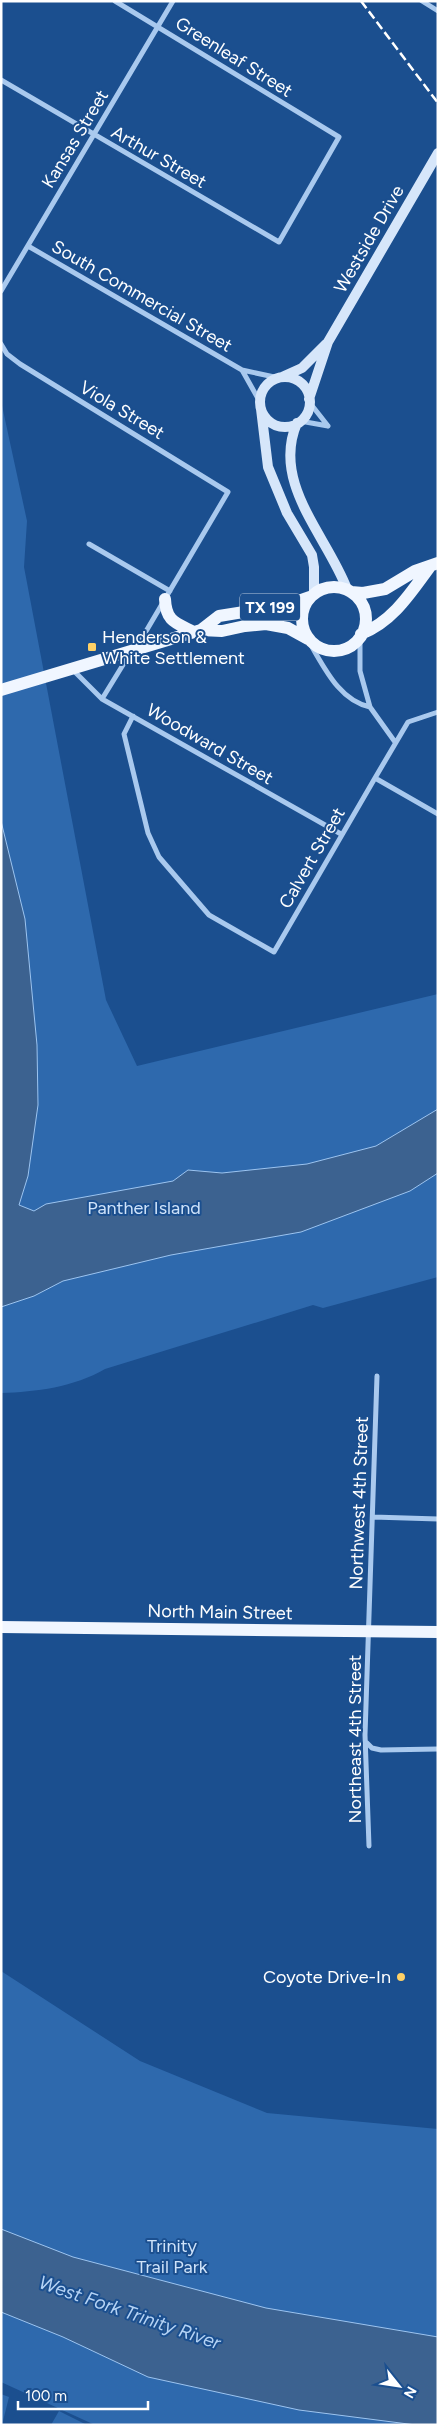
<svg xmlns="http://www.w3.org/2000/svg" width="439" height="2426" font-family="Figtree,sans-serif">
  <rect width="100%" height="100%" fill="#1b4f8f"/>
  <path fill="#2e69ad" d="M 1,401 L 27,521 L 24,567 L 106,1000 L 137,1066 L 438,994 L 438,1277 L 323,1308 L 313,1305 L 105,1369 C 74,1387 36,1392 1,1393 Z
    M 1,1971 L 140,2061 L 267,2113 L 438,2129 L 438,2425 L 95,2425 L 1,2382 Z
    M 1,2394 L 9,2397 L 2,2425 L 1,2425 Z
    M 59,2411 L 87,2425 L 51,2425 Z"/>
  <path fill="#3c6290" stroke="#9cc4f0" d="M 1,821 L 25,919 L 37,1045 L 38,1105 L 28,1176 L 19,1205 L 34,1211 L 46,1204 L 173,1181 L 188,1170 L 222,1173 L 307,1164 L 376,1146 L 438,1109 L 438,1173 L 410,1191 L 301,1232 L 171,1255 L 63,1281 L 34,1296 L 1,1307 Z
    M 1,2229 L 73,2257 L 266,2308 L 438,2337 L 438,2425 L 416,2425 L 299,2410 L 148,2377 L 63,2337 L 1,2312 Z"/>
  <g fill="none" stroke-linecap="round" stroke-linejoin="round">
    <path stroke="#a9c9ee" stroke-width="5" d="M 422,1 L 438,11
      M 1,80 L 279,242 L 339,137 L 115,1
      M 28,246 L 242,370 L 279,378
      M 1,291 L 173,1
      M 1,344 L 7,354 L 20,364 L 228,492 L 145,633 L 134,648
      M 242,370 L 260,402
      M 310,403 L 328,426
      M 300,421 L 328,426
      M 89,544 L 170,591
      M 360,637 L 360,671 L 370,707 L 395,742
      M 312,642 L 312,647 C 326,671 341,701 370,707
      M 73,670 L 102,699 L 341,834
      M 102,699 L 129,655
      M 438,712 L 408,722 L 375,778 L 438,814
      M 133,716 L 124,734 L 148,833 L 159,857 L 209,915 L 274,952 L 375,778
      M 373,1517 L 438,1519
      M 367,1743 L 372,1748 L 381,1750 L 438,1749
      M 369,1846 L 365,1735 L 377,1376"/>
    <path stroke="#d6e6fa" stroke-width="10" d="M 282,377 L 302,368 L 326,344
      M260 402a25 25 0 1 1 50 0a25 25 0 1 1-50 0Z
      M 309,399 L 328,342 L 438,153
      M 261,409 L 268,467 L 287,513 L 312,555 L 314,567 L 314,594
      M 297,423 C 271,483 327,536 347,589"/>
    <path stroke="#f0f6ff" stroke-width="12" d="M302 619a32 32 0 1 1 64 0a32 32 0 1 1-64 0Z
      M 351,592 L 363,593 L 385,589 L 415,571 L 438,563
      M 165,599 C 166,622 176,623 194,632
      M 201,630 L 219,616 L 287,605 L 310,597
      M 361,634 C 392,622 410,594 429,568
      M 1,690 L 201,630 L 222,631 L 245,626 L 266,624 L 288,628 L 308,639
      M 1,1627 L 438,1632"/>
    <path stroke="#fff" stroke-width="2.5" stroke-dasharray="9 4" stroke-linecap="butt" d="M 361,1 L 438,103"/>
  </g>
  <g fill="#ffd166" stroke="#1b4f8f" stroke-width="2">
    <rect x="87" y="642" width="10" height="10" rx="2.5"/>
    <circle cx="401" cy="1977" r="5"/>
  </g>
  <g text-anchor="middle" stroke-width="4" stroke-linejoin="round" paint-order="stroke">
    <rect fill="#1b4f8f" stroke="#bbcadd" stroke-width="1" x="240" y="593.5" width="60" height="27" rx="4"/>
    <g font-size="16" font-weight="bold" fill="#fff">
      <text x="270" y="613">TX 199</text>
    </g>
    <g font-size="18" fill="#fff" stroke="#1b4f8f">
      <text transform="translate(234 57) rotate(32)" y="6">Greenleaf Street</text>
      <text transform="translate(75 139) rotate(-59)" y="6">Kansas Street</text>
      <text transform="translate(159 157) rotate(30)" y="6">Arthur Street</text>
      <text transform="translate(369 239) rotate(-60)" y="6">Westside Drive</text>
      <text transform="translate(142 296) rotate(30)" y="6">South Commercial Street</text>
      <text transform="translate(122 410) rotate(31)" y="6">Viola Street</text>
      <text transform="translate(210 744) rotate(30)" y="6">Woodward Street</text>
      <text transform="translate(312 858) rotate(-60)" y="6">Calvert Street</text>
      <text transform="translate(359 1503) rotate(-88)" y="6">Northwest 4th Street</text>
      <text transform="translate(220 1612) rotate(1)" y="6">North Main Street</text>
      <text transform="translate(355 1739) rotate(-90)" y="6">Northeast 4th Street</text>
    </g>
    <g font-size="18" fill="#fff" stroke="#1b4f8f" text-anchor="start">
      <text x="102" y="643">Henderson &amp;<tspan x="102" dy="21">White Settlement</tspan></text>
      <text x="391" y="1983" text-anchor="end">Coyote Drive-In</text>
    </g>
    <g font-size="18" fill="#cfe3fa" stroke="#1b4f8f">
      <text x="144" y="1214">Panther Island</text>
      <text x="172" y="2252">Trinity<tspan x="172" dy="21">Trail Park</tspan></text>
    </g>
    <g font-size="19" font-style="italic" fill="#b5d3f5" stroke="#1b4f8f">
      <text transform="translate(130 2312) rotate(19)" y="7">West Fork Trinity River</text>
    </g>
  </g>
  <rect width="439" height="2426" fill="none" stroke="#ffffff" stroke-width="5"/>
  <g transform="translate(399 2386) rotate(120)" stroke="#1b4f8f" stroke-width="4" paint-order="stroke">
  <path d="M0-4L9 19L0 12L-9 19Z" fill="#ffffff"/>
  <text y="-8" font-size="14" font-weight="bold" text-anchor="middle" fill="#ffffff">N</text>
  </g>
  <path d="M18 2401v8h130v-8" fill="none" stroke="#ffffff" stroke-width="2.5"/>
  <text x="25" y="2401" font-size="15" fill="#ffffff" stroke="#1b4f8f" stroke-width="4" paint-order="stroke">100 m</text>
</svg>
